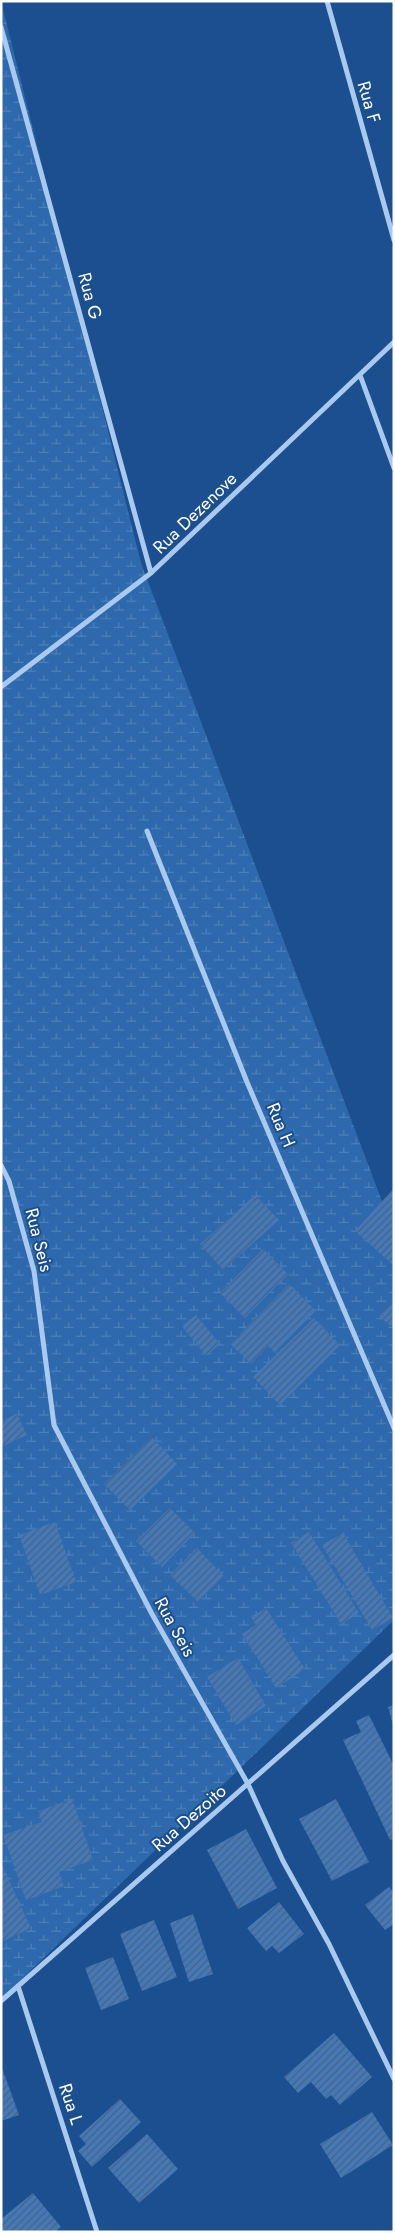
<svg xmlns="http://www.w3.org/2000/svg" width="395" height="2233" font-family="Jost,sans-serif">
  <defs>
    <pattern id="wetland-marsh" width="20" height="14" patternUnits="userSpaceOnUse" patternTransform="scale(1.25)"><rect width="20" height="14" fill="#2e69ad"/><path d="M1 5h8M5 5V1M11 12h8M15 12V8" fill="none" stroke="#4d80b9"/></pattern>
    <pattern id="building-hatch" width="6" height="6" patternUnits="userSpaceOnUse" patternTransform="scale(1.25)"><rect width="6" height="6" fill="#4478b7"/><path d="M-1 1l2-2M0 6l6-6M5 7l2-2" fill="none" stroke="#486282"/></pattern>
  </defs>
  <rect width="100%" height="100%" fill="#1b4f8f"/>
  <path fill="url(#wetland-marsh)" d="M 1,1 L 141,563 L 394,1233 L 394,1620 L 1,1999 Z"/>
  <path fill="url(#building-hatch)" d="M 394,1188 L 394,1262 L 392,1264 L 355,1231 Z
    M 255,1195 L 279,1220 L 223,1270 L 200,1244 Z
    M 263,1249 L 288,1274 L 245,1318 L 220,1293 Z
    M 289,1284 L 316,1311 L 275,1353 L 268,1346 L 251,1364 L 230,1344 Z
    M 394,1300 L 394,1329 L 379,1316 Z
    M 196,1315 L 220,1344 L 206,1356 L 182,1326 Z
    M 314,1318 L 340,1345 L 280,1405 L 253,1377 Z
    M 17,1414 L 27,1435 L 1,1447 L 1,1421 Z
    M 152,1437 L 177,1464 L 130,1510 L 104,1484 Z
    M 170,1508 L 195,1533 L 162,1567 L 136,1541 Z
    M 55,1522 L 76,1582 L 40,1595 L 19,1535 Z
    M 309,1532 L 359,1613 L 341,1624 L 291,1543 Z
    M 343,1533 L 393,1618 L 372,1630 L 322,1545 Z
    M 197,1548 L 224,1576 L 198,1602 L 170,1575 Z
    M 266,1608 L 305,1669 L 276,1688 L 242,1634 L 256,1625 L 251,1617 Z
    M 238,1658 L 266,1706 L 236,1725 L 207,1677 Z
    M 394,1705 L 394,1725 L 393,1725 L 388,1707 Z
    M 369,1715 L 394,1766 L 394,1838 L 390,1840 L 343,1740 L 361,1732 L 356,1721 Z
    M 72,1799 L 93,1860 L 59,1872 L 64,1886 L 26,1900 L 3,1835 L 42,1822 L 38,1811 Z
    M 336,1799 L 369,1862 L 332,1881 L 299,1819 Z
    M 246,1829 L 277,1888 L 238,1909 L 207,1850 Z
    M 1,1863 L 31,1928 L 1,1942 Z
    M 389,1887 L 394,1893 L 394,1924 L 385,1930 L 365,1905 Z
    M 279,1902 L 304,1934 L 279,1953 L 272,1946 L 266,1951 L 247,1928 Z
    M 193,1914 L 213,1974 L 189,1982 L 170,1923 Z
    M 154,1920 L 177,1977 L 142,1991 L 120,1934 Z
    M 113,1957 L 129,1999 L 101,2010 L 85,1968 Z
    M 334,2033 L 372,2077 L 340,2105 L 331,2095 L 326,2099 L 311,2082 L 298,2093 L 284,2077 Z
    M 1,2065 L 19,2115 L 1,2121 Z
    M 120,2099 L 141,2122 L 92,2167 L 78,2151 L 86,2144 L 79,2136 Z
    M 372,2112 L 393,2145 L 341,2178 L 320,2144 Z
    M 147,2134 L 178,2169 L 139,2203 L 108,2168 Z
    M 33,2193 L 61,2227 L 55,2232 L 1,2232 L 1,2219 Z"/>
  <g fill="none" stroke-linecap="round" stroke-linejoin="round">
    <path stroke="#a9c9ee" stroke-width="5" d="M 327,1 L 394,240
      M 1,27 L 151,573
      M 360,375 L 394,468
      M 1,687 L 151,573 L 394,342
      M 147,831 L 247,1082 L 394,1428
      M 1,1165 L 9,1181 L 34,1271 L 54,1425 L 152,1614 L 248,1784 L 283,1861 L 329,1944 L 394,2079
      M 18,1986 L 97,2232
      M 1,2001 L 394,1655"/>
  </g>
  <g text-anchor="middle" stroke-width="4" stroke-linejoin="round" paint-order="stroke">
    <g font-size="18" fill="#fff" stroke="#1b4f8f">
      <text transform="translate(369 102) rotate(74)" y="6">Rua F</text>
      <text transform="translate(90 296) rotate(75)" y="6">Rua G</text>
      <text transform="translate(195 513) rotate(-44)" y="6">Rua Dezenove</text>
      <text transform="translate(281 1125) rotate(67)" y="6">Rua H</text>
      <text transform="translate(39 1240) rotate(76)" y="6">Rua Seis</text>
      <text transform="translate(175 1627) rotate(61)" y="6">Rua Seis</text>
      <text transform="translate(189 1818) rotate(-41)" y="6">Rua Dezoito</text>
      <text transform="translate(71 2104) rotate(72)" y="6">Rua L</text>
    </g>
  </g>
  <rect width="395" height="2233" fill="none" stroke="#ffffff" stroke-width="5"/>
</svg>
